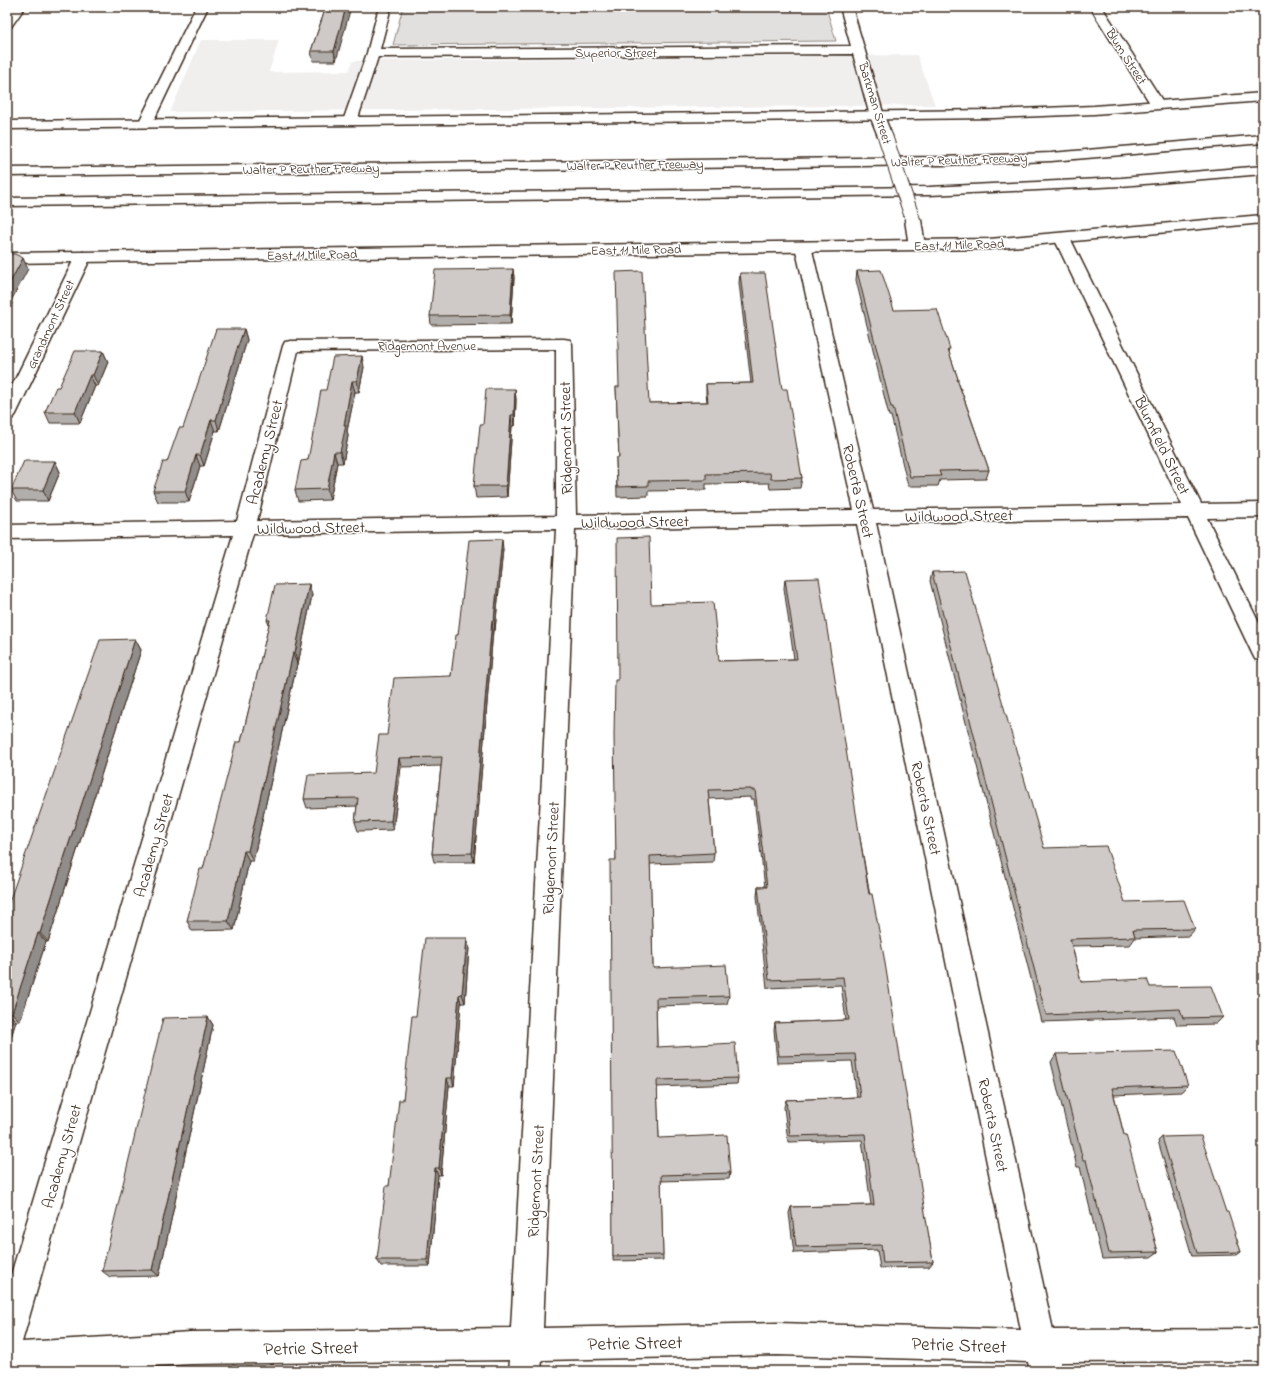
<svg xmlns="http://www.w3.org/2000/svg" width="1270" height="1378" font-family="'Indie Flower',sans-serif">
  <rect width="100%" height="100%" fill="#fff"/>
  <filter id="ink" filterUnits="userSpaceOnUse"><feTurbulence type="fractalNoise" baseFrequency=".025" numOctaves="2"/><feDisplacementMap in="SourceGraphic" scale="8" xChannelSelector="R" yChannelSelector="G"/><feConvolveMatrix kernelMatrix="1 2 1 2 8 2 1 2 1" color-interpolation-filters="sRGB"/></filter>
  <g filter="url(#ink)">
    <path fill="#f1efee" d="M 201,40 L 279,40 L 269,72 L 349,71 L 352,61 L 917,55 L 935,105 L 170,112 Z"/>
    <path fill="#e2e0de" stroke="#8e857e" d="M 403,7 L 826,7 L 836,41 L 393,45 Z"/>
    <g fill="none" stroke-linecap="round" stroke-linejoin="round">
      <defs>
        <path id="minor" d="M 13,7 L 25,7 L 11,27 L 7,28 L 7,15 Z
          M 196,7 L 208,7 L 152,124 L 150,127 L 140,127 L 138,124 Z
          M 379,7 L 391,7 L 380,49 L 851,46 L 840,7 L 852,7 L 884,116 L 892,136 L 890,139 L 880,139 L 878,136 L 870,116 L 853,54 L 378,57 L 357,121 L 355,124 L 345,124 L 343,121 L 367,53 Z
          M 1090,7 L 1102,7 L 1165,105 L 1163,108 L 1153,108 Z
          M 913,215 L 918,217 L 921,220 L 925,246 L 922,249 L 912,249 L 909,246 L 905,220 L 908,217 Z
          M 1062,233 L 1067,235 L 1070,238 L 1201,504 L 1263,503 L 1263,517 L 1207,518 L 1263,631 L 1263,661 L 1255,659 L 1252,653 L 1188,518 L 876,523 L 1053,1330 L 1263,1329 L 1263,1361 L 1060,1362 L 1062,1371 L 1030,1371 L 1028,1362 L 777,1355 L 542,1360 L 541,1371 L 509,1371 L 510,1360 L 191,1364 L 73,1371 L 7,1371 L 7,1288 L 233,535 L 7,539 L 7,525 L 237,521 L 283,346 L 285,342 L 291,341 L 564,339 L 570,340 L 572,344 L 576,515 L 854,510 L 795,246 L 798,243 L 808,243 L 811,246 L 873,510 L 1182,505 L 1054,238 L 1057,235 ZM 556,349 L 556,516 L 257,521 L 298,351 ZM 857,524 L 1021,1330 L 777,1323 L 543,1328 L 575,529 ZM 556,529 L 511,1328 L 191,1332 L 22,1342 L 253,534 Z
          M 83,252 L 88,254 L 91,257 L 16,414 L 13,418 L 7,420 L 7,396 L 75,257 L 78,254 Z"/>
        <path id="secondary" d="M 1263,93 L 1263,101 L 1094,114 L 994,118 L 7,129 L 7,121 L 994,110 L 1094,106 Z
          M 1263,215 L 1263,223 L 989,249 L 7,263 L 7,253 L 989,239 Z"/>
        <path id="motorway" d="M 1263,135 L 1263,143 L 1051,161 L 941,165 L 7,176 L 7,168 L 941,157 L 1051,153 Z
          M 1263,166 L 1263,174 L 1121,186 L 929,195 L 7,206 L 7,198 L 929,187 L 1121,178 Z"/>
      </defs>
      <use href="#minor" stroke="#3b2a1e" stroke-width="3"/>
      <use href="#secondary" stroke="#3b2a1e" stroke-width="3"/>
      <use href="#motorway" stroke="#3b2a1e" stroke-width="3"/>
      <use href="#minor" fill="#fff" fill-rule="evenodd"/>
      <use href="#secondary" fill="#fff" fill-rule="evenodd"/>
      <use href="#motorway" fill="#fff" fill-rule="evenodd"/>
      <defs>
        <path id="minor-bridge" d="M 885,136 L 913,220"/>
      </defs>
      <use href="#minor-bridge" stroke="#3b2a1e" stroke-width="16" stroke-linecap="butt"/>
      <use href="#minor-bridge" stroke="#fff" stroke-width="14"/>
    </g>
    <path fill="#b2aeab" stroke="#3b2a1e" d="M 326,7 L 336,61 L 313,61 L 311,51 Z
      M 513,269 L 514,278 L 511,324 L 431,325 L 430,316 Z
      M 857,271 L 894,310 L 950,349 L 949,352 L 958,379 L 958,381 L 989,470 L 986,479 L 940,480 L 938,486 L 908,486 L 891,416 L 889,416 L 856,280 Z
      M 740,273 L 782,389 L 802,478 L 800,488 L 770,489 L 769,483 L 706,484 L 706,490 L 648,491 L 648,496 L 617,497 L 616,458 L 619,458 L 616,387 L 649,403 L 707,402 L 706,394 L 706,384 L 751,383 L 739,283 Z
      M 244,329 L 247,340 L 240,363 L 219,431 L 215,431 L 204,466 L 200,466 L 189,502 L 158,502 L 153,491 L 183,428 Z
      M 103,351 L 108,362 L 98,386 L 95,386 L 80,423 L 50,423 L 45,412 L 59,387 Z
      M 364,367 L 359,392 L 355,392 L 347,431 L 348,436 L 343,463 L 337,463 L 330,500 L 298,501 L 295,490 L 308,460 L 326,390 Z
      M 515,389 L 516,400 L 515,426 L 512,426 L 507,497 L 476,498 L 474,486 L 483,425 Z
      M 55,461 L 60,472 L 48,501 L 17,501 L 11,490 Z
      M 503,549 L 495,630 L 493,630 L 474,862 L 434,862 L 432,854 L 441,766 L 401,767 L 393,830 L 358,831 L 355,822 L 357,806 L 307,808 L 304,799 L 374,773 L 387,735 L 451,676 L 458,635 Z
      M 932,572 L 1044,848 L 1125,902 L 1195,929 L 1189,936 L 1135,938 L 1130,945 L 1072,946 L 1081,982 L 1150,987 L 1223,1017 L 1216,1024 L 1177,1025 L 1174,1017 L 1042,1022 L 930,581 Z
      M 785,579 L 859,832 L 933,1262 L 929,1267 L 880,1268 L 877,1250 L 794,1253 L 789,1213 L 791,1207 L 871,1205 L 862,1140 L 788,1142 L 784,1107 L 786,1100 L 857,1097 L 852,1061 L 777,1063 L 774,1030 L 775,1023 L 846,1020 L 841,985 L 767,988 L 757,896 L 758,887 L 765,887 L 754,799 L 750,799 L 750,797 L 709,799 L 714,853 L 713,862 L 650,864 L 653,968 L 729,996 L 727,1004 L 656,1006 L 657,1047 L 738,1078 L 737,1084 L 657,1087 L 659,1138 L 730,1173 L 729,1179 L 661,1181 L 663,1260 L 613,1261 L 616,860 L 618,680 L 719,661 L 794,659 L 784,588 Z
      M 312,595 L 298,664 L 297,664 L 253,861 L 249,861 L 234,930 L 192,931 L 187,921 L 203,869 L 241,742 L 269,625 L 267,620 Z
      M 135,639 L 141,650 L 48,942 L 46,942 L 20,1021 L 16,1021 L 7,1050 L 7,908 Z
      M 469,947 L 465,1003 L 461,1003 L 454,1086 L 449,1086 L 441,1175 L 438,1175 L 430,1266 L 381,1266 L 377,1260 L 403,1100 L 416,1016 Z
      M 208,1017 L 213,1025 L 159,1276 L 110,1277 L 102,1271 Z
      M 1056,1054 L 1188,1085 L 1181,1092 L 1114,1095 L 1124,1135 L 1158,1252 L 1151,1257 L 1102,1259 L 1080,1167 L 1077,1167 L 1051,1062 Z
      M 1162,1137 L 1226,1212 L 1241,1252 L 1237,1255 L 1192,1256 L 1158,1141 Z"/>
    <path fill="#918d8b" stroke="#3b2a1e" d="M 346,7 L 351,7 L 336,61 L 334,51 Z
      M 23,258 L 28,269 L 11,301 L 12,304 L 7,314 L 7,288 Z
      M 513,269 L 514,278 L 511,324 L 510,315 Z
      M 244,329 L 247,340 L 240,363 L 219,431 L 216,420 L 236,352 Z
      M 103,351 L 108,362 L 98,386 L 93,375 Z
      M 362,356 L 364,367 L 359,392 L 357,381 Z
      M 90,375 L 95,386 L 80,423 L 75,412 Z
      M 352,381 L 355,392 L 347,431 L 348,436 L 343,463 L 340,452 L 344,425 Z
      M 515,389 L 516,400 L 515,426 L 514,415 Z
      M 511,415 L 512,426 L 507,497 L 506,486 Z
      M 211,420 L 215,431 L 204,466 L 200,455 Z
      M 334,452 L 337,463 L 330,500 L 327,489 Z
      M 196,455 L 200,466 L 189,502 L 185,491 Z
      M 55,461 L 60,472 L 48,501 L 43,490 Z
      M 502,539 L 503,549 L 495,630 L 494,620 Z
      M 309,584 L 312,595 L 298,664 L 295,653 Z
      M 492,620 L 493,630 L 474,862 L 472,853 Z
      M 135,639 L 141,650 L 48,942 L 40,933 Z
      M 293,653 L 297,664 L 253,861 L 248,851 Z
      M 399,758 L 401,767 L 393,830 L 391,821 Z
      M 244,851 L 249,861 L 234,930 L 228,921 Z
      M 38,933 L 46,942 L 20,1021 L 12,1013 Z
      M 467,938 L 469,947 L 465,1003 L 462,994 Z
      M 459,995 L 461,1003 L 454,1086 L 452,1078 Z
      M 8,1013 L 16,1021 L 7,1050 L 7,1016 Z
      M 208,1017 L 213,1025 L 159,1276 L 152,1270 Z
      M 447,1078 L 449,1086 L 441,1175 L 439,1168 Z
      M 435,1168 L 438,1175 L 430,1266 L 427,1260 Z"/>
    <path fill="#cfcac7" stroke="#3b2a1e" d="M 326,7 L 346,7 L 334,51 L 311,51 Z
      M 7,254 L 15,254 L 23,258 L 7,288 Z
      M 513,269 L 510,315 L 430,316 L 435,270 Z
      M 881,270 L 894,310 L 937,309 L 950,349 L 948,349 L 958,379 L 957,379 L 989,470 L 939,471 L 941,476 L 910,477 L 893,407 L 891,407 L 857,271 Z
      M 642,271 L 649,403 L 708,402 L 706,384 L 753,383 L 740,273 L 765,273 L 782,389 L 787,389 L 802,478 L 771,479 L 770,473 L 706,474 L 706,480 L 648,481 L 648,486 L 617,487 L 616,458 L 619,458 L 616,387 L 619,387 L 616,272 Z
      M 216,329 L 244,329 L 236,352 L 216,420 L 211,420 L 200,455 L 196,455 L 185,491 L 153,491 L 163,462 L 167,462 L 179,428 L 183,428 Z
      M 75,351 L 103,351 L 93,375 L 90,375 L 75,412 L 45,412 L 56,387 L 59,387 Z
      M 362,356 L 357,381 L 352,381 L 344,425 L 346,425 L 340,452 L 334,452 L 327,489 L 295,490 L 301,461 L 308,460 L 321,390 L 326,390 L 333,357 Z
      M 486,389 L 515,389 L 514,415 L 511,415 L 506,486 L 474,486 L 480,425 L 483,425 Z
      M 24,461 L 55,461 L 43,490 L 11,490 Z
      M 649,537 L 651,604 L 713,602 L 719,661 L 797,659 L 785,579 L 819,578 L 859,832 L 869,894 L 872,894 L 884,957 L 933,1262 L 883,1263 L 881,1245 L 796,1247 L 791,1207 L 874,1205 L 865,1134 L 790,1136 L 786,1100 L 860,1097 L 855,1054 L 779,1056 L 775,1023 L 849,1020 L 843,977 L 769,980 L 758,887 L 767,887 L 755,790 L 751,790 L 751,789 L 708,790 L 714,853 L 650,856 L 653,968 L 726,965 L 729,996 L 656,998 L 657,1047 L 735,1043 L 738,1078 L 657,1080 L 659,1138 L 727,1135 L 730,1173 L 661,1175 L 663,1255 L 613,1256 L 610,860 L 616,860 L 614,735 L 615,680 L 618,680 L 617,538 Z
      M 502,539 L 494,620 L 492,620 L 472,853 L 432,854 L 442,757 L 399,758 L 391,821 L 355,822 L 358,798 L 304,799 L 308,775 L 374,773 L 379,735 L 387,735 L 394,678 L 451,676 L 456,635 L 458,635 L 469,540 Z
      M 965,571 L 1044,848 L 1106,846 L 1125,902 L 1184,900 L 1195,929 L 1133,930 L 1135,937 L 1070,939 L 1081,982 L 1147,979 L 1150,987 L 1211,986 L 1223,1017 L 1183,1018 L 1180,1009 L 1046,1015 L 932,572 Z
      M 309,584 L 295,653 L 293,653 L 248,851 L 244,851 L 228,921 L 187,921 L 200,869 L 203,869 L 236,742 L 241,742 L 270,620 L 267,620 L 275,585 Z
      M 135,639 L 40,933 L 38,933 L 12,1013 L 8,1013 L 7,1016 L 7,908 L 100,640 Z
      M 425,938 L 467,938 L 462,994 L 459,995 L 452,1078 L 447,1078 L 439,1168 L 435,1168 L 427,1260 L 377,1260 L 386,1186 L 389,1186 L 399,1100 L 403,1100 L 412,1016 L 416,1016 Z
      M 208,1017 L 152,1270 L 102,1271 L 163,1018 Z
      M 1176,1051 L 1188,1085 L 1112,1088 L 1124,1135 L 1126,1135 L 1158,1252 L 1109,1253 L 1086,1160 L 1083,1160 L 1056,1054 Z
      M 1201,1136 L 1226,1212 L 1228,1212 L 1241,1252 L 1197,1253 L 1162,1137 Z"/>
  </g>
  <g text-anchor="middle" stroke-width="3" stroke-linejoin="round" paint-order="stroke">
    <g font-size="13" fill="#3b2a1e" stroke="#fff">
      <text x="616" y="57">Superior Street</text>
      <text transform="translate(1127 56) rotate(57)" y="5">Blum Street</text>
      <text transform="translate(876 103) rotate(73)" y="5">Barkman Street</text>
      <text transform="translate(959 159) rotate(-2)" y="5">Walter P Reuther Freeway</text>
      <text transform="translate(635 164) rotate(-1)" y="5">Walter P Reuther Freeway</text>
      <text transform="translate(311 168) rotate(-1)" y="5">Walter P Reuther Freeway</text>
      <text transform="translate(959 244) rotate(-2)" y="5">East 11 Mile Road</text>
      <text transform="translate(636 249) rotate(-1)" y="5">East 11 Mile Road</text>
      <text transform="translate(312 254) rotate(-1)" y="5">East 11 Mile Road</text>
      <text transform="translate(50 324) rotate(-65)" y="5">Grandmont Street</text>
      <text x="427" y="350">Ridgemont Avenue</text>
    </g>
    <g font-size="16" fill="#3b2a1e" stroke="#fff">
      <text transform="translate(565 438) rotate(-91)" y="6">Ridgemont Street</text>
      <text transform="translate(1163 445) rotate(64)" y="6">Blumfield Street</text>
      <text transform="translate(264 452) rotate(-76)" y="6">Academy Street</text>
      <text transform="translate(859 491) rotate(77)" y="6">Roberta Street</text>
      <text transform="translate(959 515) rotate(-1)" y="6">Wildwood Street</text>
      <text transform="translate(635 521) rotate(-1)" y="6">Wildwood Street</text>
      <text transform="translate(311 527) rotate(-1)" y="6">Wildwood Street</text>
      <text transform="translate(927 808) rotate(78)" y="6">Roberta Street</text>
      <text transform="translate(153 845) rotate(-74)" y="6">Academy Street</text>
      <text transform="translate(550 858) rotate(-87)" y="6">Ridgemont Street</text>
      <text transform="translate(994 1125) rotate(78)" y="6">Roberta Street</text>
      <text transform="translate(61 1156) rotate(-74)" y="6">Academy Street</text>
      <text transform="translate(535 1181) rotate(-87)" y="6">Ridgemont Street</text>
    </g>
    <g font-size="19" fill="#3b2a1e" stroke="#fff">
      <text transform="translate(635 1342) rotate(-1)" y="7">Petrie Street</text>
      <text transform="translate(959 1344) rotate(2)" y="7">Petrie Street</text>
      <text transform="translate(311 1347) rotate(-1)" y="7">Petrie Street</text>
    </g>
  </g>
  <rect width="1270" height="1378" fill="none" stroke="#fff" stroke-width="24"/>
  <rect x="12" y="12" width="1246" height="1354" fill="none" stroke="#3b2a1e" stroke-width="1.5" filter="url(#ink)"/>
</svg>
